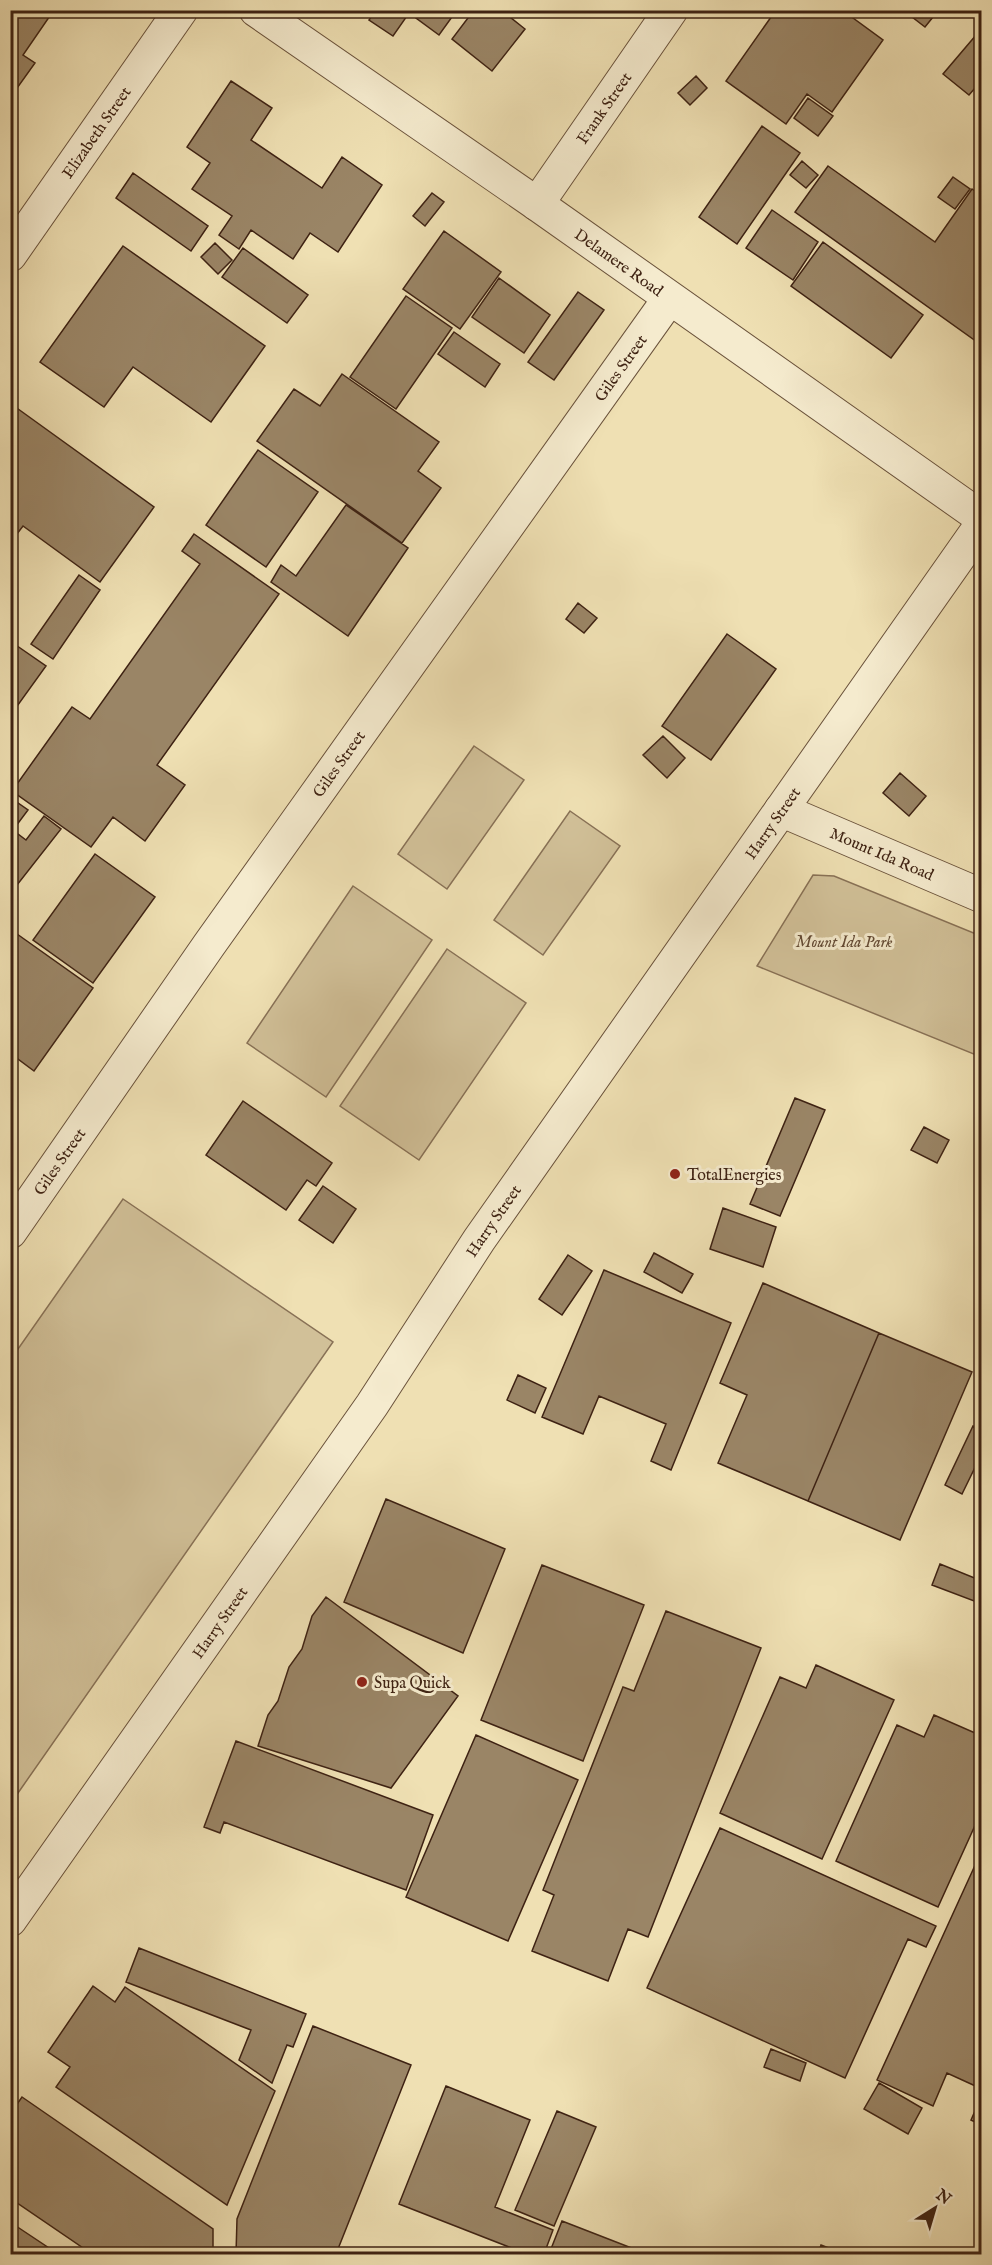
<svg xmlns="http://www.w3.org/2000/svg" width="992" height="2265" font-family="'IM FELL English',serif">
  <rect width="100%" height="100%" fill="#efe0b3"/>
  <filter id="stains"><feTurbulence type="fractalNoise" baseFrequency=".00333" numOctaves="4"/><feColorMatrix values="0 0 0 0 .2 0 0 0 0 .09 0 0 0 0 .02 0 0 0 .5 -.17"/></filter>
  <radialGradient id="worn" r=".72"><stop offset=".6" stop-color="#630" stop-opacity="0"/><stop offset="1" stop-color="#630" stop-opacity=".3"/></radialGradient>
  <path fill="#d1c098" stroke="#887156" stroke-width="1.5" d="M 474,746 L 524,780 L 447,889 L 398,854 Z
    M 570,811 L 620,846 L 543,955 L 494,920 Z
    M 813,875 L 834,876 L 981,936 L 981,1057 L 757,966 Z
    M 353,886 L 432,940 L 326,1097 L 247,1043 Z
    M 447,949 L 526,1003 L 419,1160 L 340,1106 Z
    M 123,1199 L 333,1342 L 11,1803 L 11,1359 Z"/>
  <path fill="#9a8566" stroke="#3e2213" stroke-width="1.5" d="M 10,10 L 54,10 L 23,55 L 35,63 L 10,98 Z
    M 376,10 L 399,10 L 407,16 L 393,36 L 369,20 Z
    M 422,10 L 457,10 L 439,35 L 416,18 Z
    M 474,10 L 501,10 L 525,29 L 492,71 L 452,39 Z
    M 776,10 L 842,10 L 883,40 L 832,112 L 807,94 L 786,124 L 726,81 Z
    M 903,10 L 925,10 L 933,17 L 925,27 Z
    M 982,28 L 982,80 L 969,95 L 943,74 Z
    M 696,76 L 707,88 L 690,105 L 678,93 Z
    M 231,81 L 272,108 L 251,140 L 322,188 L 342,157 L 382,185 L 338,252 L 310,233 L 293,259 L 251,230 L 239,249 L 219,235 L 232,216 L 192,189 L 210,163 L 187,147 Z
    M 808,98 L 833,116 L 818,136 L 794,118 Z
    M 762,126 L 800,153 L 737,244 L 699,217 Z
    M 802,161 L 818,175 L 806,188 L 790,175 Z
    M 828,166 L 935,242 L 972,189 L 982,196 L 982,257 L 977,264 L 982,267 L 982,342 L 980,344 L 795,212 Z
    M 133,173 L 208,226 L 191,251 L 116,198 Z
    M 953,177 L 970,189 L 955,209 L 938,197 Z
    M 432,193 L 444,202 L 425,226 L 413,216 Z
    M 772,210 L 818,242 L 793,280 L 746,248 Z
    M 444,231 L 501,272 L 460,329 L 403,289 Z
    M 823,242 L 923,315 L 891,358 L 791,286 Z
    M 215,243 L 232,260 L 218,274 L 201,257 Z
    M 123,246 L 265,346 L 211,422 L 133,367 L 104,407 L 40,362 Z
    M 243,248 L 308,295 L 287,323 L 222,277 Z
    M 499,278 L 550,315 L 524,353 L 472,317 Z
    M 578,292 L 604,310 L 554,380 L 528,362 Z
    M 406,296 L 452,328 L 396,409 L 350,377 Z
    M 454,332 L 500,364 L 485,387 L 438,354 Z
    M 342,374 L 439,442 L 418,471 L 441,488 L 402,543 L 257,441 L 294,389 L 320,406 Z
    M 14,406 L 154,507 L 100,582 L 23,526 L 10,543 L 10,412 Z
    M 258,450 L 318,492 L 266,567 L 206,525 Z
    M 346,505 L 408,548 L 348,636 L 271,582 L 281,565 L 296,576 Z
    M 194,534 L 279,594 L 157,765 L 185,785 L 145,841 L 113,817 L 91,847 L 12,791 L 72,707 L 90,719 L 200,564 L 182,551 Z
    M 79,575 L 100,590 L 53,659 L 31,644 Z
    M 578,603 L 597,618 L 584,633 L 566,619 Z
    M 727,634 L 776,669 L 711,760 L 662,726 Z
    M 10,641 L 46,666 L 10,716 Z
    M 663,736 L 685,758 L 667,778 L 643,755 Z
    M 900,773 L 926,796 L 909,816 L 883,793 Z
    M 11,798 L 28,810 L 16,826 L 10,822 Z
    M 44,816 L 61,829 L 17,885 L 10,880 L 10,828 L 26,840 Z
    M 95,854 L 155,897 L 93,983 L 33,940 Z
    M 10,929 L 93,988 L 34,1071 L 10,1053 Z
    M 795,1098 L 825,1110 L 780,1216 L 750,1204 Z
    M 243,1101 L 332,1163 L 316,1186 L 307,1180 L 286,1210 L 206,1155 Z
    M 924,1127 L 949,1140 L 937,1163 L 911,1150 Z
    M 323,1186 L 356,1209 L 333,1243 L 299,1220 Z
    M 723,1208 L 776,1227 L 763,1267 L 710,1249 Z
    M 654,1253 L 693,1274 L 682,1293 L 644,1272 Z
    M 568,1255 L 592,1271 L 562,1315 L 539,1299 Z
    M 604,1270 L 731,1323 L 671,1470 L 651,1461 L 666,1424 L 599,1396 L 583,1434 L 542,1417 Z
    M 763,1283 L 879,1333 L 808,1501 L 718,1463 L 747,1395 L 720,1383 Z
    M 879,1333 L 972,1372 L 900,1540 L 808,1501 Z
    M 518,1375 L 546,1388 L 535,1413 L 507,1400 Z
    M 973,1426 L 982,1430 L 982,1453 L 962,1494 L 945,1485 Z
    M 386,1499 L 505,1549 L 463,1653 L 344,1602 Z
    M 940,1564 L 982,1581 L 982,1604 L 932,1585 Z
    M 542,1565 L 644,1605 L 583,1761 L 481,1720 Z
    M 326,1597 L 458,1696 L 391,1788 L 258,1746 L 268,1715 L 278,1701 L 289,1667 L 302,1649 L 312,1616 Z
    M 666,1611 L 761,1648 L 648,1937 L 628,1929 L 608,1981 L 532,1951 L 554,1895 L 543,1890 L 623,1687 L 634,1691 Z
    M 816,1665 L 894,1700 L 822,1859 L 720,1813 L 780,1677 L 806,1688 Z
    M 934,1715 L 982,1736 L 982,1810 L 938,1907 L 836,1861 L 897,1725 L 924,1737 Z
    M 476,1735 L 578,1780 L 508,1941 L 406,1897 Z
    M 236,1741 L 433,1815 L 406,1890 L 224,1822 L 220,1833 L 204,1827 Z
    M 720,1828 L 936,1926 L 926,1947 L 908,1939 L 845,2078 L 647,1988 Z
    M 982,1850 L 982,2089 L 947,2073 L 933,2106 L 877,2080 Z
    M 139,1948 L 306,2014 L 293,2047 L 287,2045 L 272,2083 L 239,2060 L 251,2030 L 126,1982 Z
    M 93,1986 L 115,2002 L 125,1987 L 275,2091 L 227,2205 L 56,2087 L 70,2067 L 48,2052 Z
    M 313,2026 L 411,2065 L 336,2254 L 236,2254 L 237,2219 Z
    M 771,2049 L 806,2063 L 800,2081 L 764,2067 Z
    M 879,2083 L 922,2108 L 908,2134 L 864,2109 Z
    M 446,2086 L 530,2120 L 495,2207 L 553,2230 L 544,2254 L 527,2254 L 399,2204 Z
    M 982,2095 L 982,2125 L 971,2120 Z
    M 22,2097 L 213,2229 L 213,2254 L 92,2254 L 10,2198 L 10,2114 Z
    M 557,2111 L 596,2127 L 554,2226 L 515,2210 Z
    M 562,2221 L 647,2254 L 549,2254 Z
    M 10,2222 L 58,2254 L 10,2254 Z
    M 821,2245 L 844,2254 L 818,2254 Z"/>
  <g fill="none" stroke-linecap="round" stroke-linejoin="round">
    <defs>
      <g id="street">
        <path id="s1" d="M 256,10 L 537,204 L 982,518"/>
        <path id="s2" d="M 537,204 L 671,10"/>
        <path id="s3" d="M 10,255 L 181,10"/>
        <path id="s4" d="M 781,810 L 982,896"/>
        <path id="s5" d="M 10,1232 L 209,945 L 669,299"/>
        <path id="s6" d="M 10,1920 L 372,1405 L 479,1240 L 982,524"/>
      </g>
    </defs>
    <use href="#street" stroke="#6a523b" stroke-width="35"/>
    <use href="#street" stroke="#f5ebce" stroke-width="33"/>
  </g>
  <g fill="#8f2418" stroke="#f5ebce" stroke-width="2">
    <circle cx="675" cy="1174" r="6"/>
    <circle cx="362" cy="1682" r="6"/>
  </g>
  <g text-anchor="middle" stroke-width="6" stroke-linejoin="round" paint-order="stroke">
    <g font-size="16" fill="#3e2213" stroke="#f5ebce">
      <text dy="6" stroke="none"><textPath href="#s2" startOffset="117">Frank Street</textPath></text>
      <text dy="6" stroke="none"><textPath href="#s3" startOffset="150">Elizabeth Street</textPath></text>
      <text dy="6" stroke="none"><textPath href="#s1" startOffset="442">Delamere Road</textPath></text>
      <text dy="6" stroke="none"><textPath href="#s5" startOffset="1058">Giles Street</textPath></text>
      <text dy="6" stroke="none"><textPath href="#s5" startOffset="572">Giles Street</textPath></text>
      <text dy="6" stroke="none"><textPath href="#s6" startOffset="1336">Harry Street</textPath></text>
      <text dy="6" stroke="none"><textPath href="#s4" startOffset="110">Mount Ida Road</textPath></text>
      <text dy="6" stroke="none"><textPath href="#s5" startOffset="86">Giles Street</textPath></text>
      <text dy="6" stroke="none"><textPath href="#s6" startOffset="850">Harry Street</textPath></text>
      <text dy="6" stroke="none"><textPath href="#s6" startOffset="364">Harry Street</textPath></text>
    </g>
    <g font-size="16" font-style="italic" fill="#634a34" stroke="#f5ebce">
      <text x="844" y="947">Mount Ida Park</text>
    </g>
    <g font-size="16" fill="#3e2213" stroke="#f5ebce" text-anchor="start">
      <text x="687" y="1180">TotalEnergies</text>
      <text x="374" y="1688">Supa Quick</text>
    </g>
  </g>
  <rect width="992" height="2265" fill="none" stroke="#efe0b3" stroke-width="36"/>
  <rect x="12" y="12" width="968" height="2241" fill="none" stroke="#3e2213" stroke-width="3"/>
  <rect x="18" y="18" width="956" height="2229" fill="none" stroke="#3e2213" stroke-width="1.5"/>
  <g transform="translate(935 2208) rotate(37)" stroke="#f5ebce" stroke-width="4.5" paint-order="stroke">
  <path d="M0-4.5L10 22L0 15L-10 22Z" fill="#3e2213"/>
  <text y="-9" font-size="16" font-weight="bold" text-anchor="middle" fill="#3e2213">N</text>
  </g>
  <rect width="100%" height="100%" filter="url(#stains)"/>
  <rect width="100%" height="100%" fill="url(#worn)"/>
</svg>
